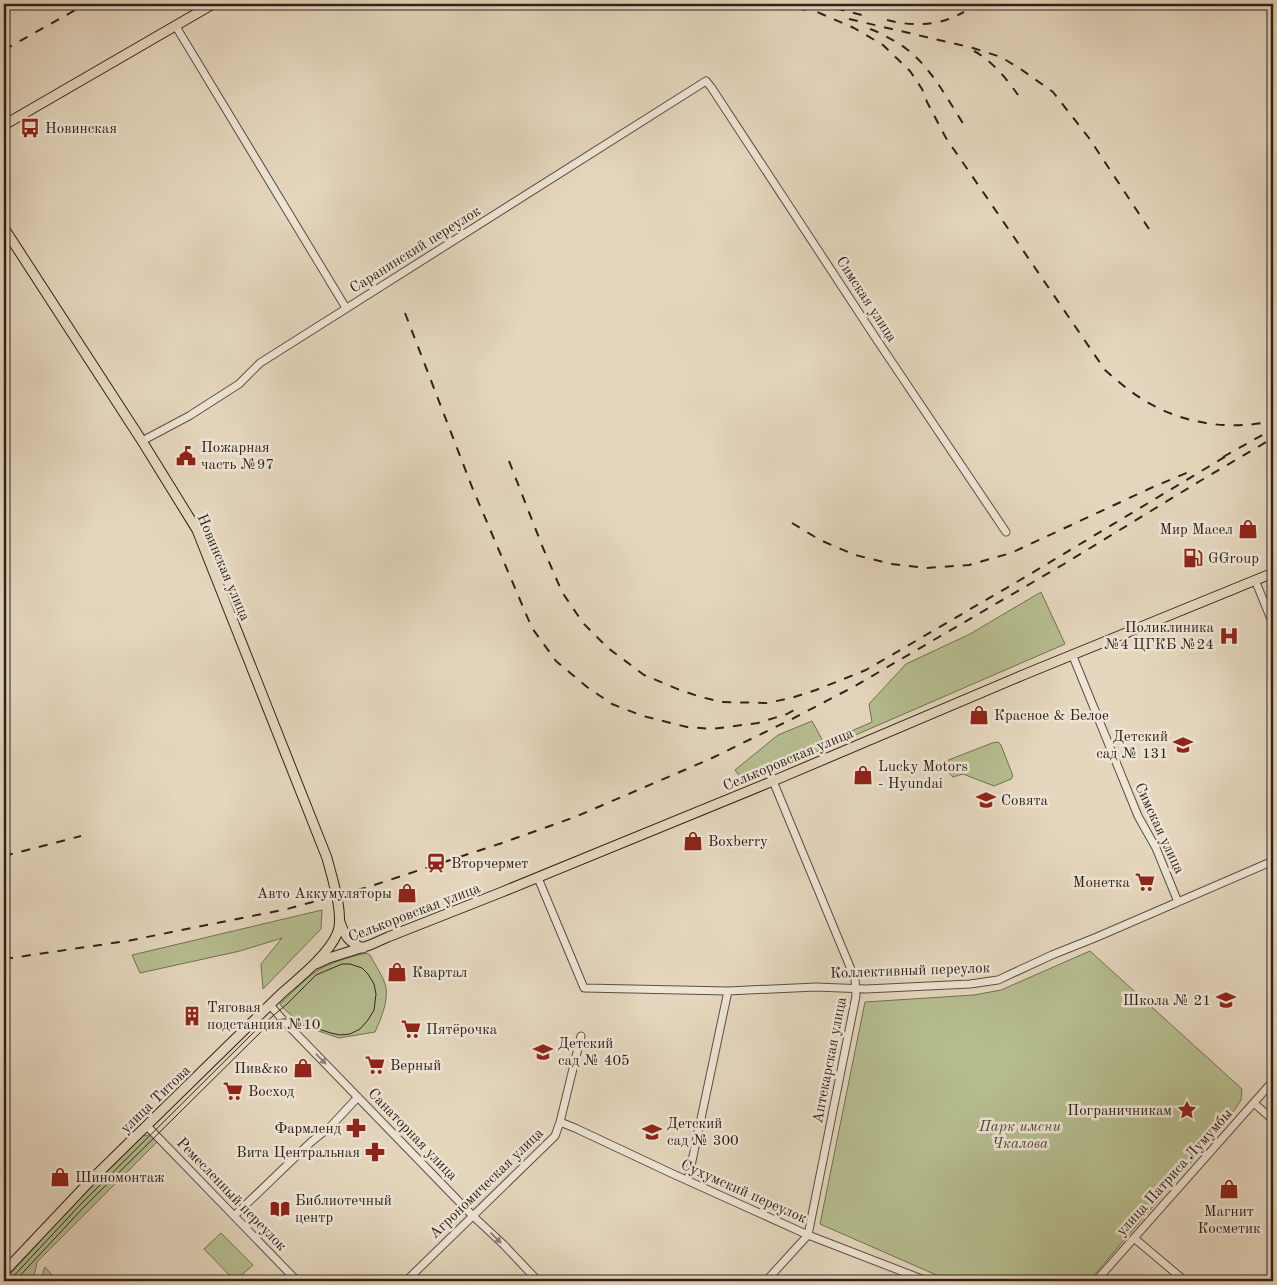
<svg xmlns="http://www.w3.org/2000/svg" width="1277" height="1285" font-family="'Old Standard TT',serif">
  <rect width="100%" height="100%" fill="#e5d7be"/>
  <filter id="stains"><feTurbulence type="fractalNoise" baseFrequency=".004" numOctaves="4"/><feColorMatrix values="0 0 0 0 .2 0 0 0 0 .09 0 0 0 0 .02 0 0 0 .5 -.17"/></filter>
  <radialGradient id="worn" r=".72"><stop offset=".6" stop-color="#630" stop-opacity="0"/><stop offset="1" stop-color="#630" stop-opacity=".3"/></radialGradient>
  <path fill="#b6be90" stroke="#727056" d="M 1041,592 L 1065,644 L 745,783 L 735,770 L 778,735 L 812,721 L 824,743 L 872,722 L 869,704 L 906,664 L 970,634 Z
    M 998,742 L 1001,745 L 1013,776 L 1011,779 L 994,786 L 963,774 L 953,777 C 948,773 946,767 946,761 L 992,743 Z
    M 322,910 L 321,929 L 263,989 L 261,964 L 282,938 L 240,951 L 140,973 L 132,955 Z
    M 1090,951 L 1242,1089 L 1241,1100 L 1229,1118 L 1089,1281 L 950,1281 L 820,1224 L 865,1002 L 974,995 L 1001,990 Z
    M 367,953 L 370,955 C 375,965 384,977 386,988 C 388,1002 381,1019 375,1032 L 339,1038 L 304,1026 L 282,1007 L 280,1004 C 292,993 309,974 322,968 C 336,961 353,956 367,953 Z
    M 150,1134 L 157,1142 L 37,1262 L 33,1281 L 4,1281 L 77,1201 L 144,1135 L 146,1136 Z
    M 221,1233 L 253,1265 L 235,1281 L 204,1249 Z
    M 45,1267 L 57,1281 L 40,1281 Z"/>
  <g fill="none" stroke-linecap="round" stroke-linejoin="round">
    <defs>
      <path id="minor" d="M 175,25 L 346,308
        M 142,441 L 189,416 L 239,384 L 260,363 L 706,81 L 711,87 L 875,337 L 1006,532
        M 1255,580 L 1273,624
        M 1072,654 L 1138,816 L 1156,848 L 1178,902
        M 538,878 L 584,988 L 728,991 L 816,987 L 866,989 L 970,984 L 998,980 L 1052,955 L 1097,937 L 1273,861
        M 270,1005 L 282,1019 L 473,1216 L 504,1245 L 538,1281
        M 1254,1103 L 1273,1120
        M 560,1122 L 575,1128 L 673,1174 L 808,1235 L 927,1281
        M 147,1126 L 297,1281
        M 688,1180 L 728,991
        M 234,1216 L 311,1142 L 331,1126 L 358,1097
        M 1134,1238 L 1185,1281
        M 406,1281 L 555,1136 L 560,1122 L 581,1036
        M 766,1281 L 808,1235 L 856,996 L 855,979 L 773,781
        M 1096,1281 L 1273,1081"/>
      <path id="major" d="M 4,125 L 213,4
        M 4,228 L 142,441 L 197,530 L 327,858 C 332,878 345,916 337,934 C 328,955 299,978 282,993 L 91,1180 L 4,1272
        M 340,922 C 345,936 348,942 363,948
        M 316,964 L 329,958 L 370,945 L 388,937 L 502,892 L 773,781 L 1023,675 L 1273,573"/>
    </defs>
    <use href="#minor" stroke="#5c4e44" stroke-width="9"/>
    <use href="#major" stroke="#2f211c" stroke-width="11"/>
    <use href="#minor" stroke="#eee5d5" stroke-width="7"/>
    <use href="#major" stroke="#e5d7be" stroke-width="9"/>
    <path stroke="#2f211c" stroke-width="1" d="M 9,1281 L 80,1205 L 254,1032 L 287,1004 L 316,975 L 342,964 L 350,964 L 362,968 L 368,974 L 374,984 L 376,994 L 374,1010 L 368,1020 L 360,1029 L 350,1034 L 340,1035 L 331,1033 L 315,1028 L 302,1021 L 294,1019 L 282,1019 L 271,1022 L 83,1208 L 15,1281"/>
    <path stroke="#2f211c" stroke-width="2" stroke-dasharray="9 9" stroke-linecap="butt" d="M 782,4 L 805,10
      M 818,4 L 862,15
      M 801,5 L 854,28 L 883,45 L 910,71 L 922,89 L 927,102 L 946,138 L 1105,370 C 1113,377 1121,384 1129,390 C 1171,422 1223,432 1273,421
      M 849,19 L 973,48 L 1001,57 L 1022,70 L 1053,92 L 1089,138 L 1149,229
      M 887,20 C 905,25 928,26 946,20 C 952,18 958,15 964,12
      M 870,29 C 881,33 891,39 901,45 C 930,64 947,99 966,128
      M 4,50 L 86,4
      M 974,51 C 991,60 1007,79 1018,95
      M 405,313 L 472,487 L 532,628 L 556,661 L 587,687 L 612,704 L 643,716 L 687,727 L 712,729 L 758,723 L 787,714 L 794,710
      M 1223,457 L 1273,429
      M 509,461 L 543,548 L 562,592 L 583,623 L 608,648 L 644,675 L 680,690 L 701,697 L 722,702 L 767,703 L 791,698 L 816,690 L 866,670 L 1027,576 L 1228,455
      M 792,523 L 820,540 L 855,555 L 892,564 L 926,568 L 969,565 L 1011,553 L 1153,487 L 1191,471
      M 4,856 L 81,836
      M 4,959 L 127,941 L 287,909 L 368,887 L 502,843 L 575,817 L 710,759 L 794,718 L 855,686 L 1064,564 L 1200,481 L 1273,438"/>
  </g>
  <defs><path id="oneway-solid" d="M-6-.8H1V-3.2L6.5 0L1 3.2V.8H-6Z" transform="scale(1.25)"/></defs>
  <g fill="#8e8378">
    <use href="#oneway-solid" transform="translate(321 1059) rotate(46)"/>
    <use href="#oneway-solid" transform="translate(496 1238) rotate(44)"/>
  </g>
  <defs>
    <symbol id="bus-bare" viewBox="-9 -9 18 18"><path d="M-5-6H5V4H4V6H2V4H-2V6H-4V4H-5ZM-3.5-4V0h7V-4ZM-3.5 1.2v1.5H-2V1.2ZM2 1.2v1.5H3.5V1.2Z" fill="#8f2418" stroke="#eee5d5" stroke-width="2.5" paint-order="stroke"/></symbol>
    <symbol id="civic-bare" viewBox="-9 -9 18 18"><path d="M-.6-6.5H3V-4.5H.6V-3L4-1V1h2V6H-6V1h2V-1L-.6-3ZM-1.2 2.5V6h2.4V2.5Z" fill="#8f2418" stroke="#eee5d5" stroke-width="2.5" paint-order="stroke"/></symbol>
    <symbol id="shop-bare" viewBox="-9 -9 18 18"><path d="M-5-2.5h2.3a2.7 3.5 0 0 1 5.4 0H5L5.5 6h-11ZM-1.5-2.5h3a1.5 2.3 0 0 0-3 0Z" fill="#8f2418" stroke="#eee5d5" stroke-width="2.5" paint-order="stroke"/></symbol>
    <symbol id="fuel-bare" viewBox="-9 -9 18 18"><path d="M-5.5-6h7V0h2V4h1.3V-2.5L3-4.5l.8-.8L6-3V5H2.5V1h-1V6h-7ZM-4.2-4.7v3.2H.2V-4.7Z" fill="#8f2418" stroke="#eee5d5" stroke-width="2.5" paint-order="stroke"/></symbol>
    <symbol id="hospital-bare" viewBox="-9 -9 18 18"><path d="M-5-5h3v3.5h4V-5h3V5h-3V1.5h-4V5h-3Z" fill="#8f2418" stroke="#eee5d5" stroke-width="2.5" paint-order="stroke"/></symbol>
    <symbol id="school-bare" viewBox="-9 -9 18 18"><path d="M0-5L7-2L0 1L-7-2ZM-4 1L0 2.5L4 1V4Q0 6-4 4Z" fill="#8f2418" stroke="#eee5d5" stroke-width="2.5" paint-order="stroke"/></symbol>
    <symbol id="station-bare" viewBox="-9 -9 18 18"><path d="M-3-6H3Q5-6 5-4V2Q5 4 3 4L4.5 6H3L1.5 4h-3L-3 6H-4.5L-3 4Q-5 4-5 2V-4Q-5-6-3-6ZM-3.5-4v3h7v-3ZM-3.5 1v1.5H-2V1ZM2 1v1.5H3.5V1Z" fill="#8f2418" stroke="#eee5d5" stroke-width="2.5" paint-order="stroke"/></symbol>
    <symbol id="supermarket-bare" viewBox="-9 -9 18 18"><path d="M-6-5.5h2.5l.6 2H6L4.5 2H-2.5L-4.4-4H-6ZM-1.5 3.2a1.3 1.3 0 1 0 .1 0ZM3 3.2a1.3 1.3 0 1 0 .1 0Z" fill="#8f2418" stroke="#eee5d5" stroke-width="2.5" paint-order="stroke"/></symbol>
    <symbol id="building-bare" viewBox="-9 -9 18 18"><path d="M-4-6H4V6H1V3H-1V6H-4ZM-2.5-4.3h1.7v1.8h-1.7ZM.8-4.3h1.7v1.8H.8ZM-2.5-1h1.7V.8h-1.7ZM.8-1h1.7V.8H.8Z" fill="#8f2418" stroke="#eee5d5" stroke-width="2.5" paint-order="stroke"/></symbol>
    <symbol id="sight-bare" viewBox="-9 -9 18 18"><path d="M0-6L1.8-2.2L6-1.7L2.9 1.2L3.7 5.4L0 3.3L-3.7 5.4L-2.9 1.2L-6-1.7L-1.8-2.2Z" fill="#8f2418" stroke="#eee5d5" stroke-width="2.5" paint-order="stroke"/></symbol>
    <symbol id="pharmacy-bare" viewBox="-9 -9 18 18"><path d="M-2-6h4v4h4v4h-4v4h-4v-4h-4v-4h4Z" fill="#8f2418" stroke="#eee5d5" stroke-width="2.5" paint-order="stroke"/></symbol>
    <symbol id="library-bare" viewBox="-9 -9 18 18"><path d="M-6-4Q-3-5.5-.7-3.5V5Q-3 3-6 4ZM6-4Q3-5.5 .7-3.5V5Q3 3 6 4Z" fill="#8f2418" stroke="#eee5d5" stroke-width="2.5" paint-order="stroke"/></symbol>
  </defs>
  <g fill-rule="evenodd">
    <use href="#bus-bare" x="16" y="114" width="28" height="28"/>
    <use href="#civic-bare" x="172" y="442" width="28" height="28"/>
    <use href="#shop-bare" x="1234" y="515" width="28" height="28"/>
    <use href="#fuel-bare" x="1179" y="544" width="28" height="28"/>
    <use href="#hospital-bare" x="1215" y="622" width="28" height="28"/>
    <use href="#shop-bare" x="965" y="701" width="28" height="28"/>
    <use href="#school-bare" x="1169" y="731" width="28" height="28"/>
    <use href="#shop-bare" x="849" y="761" width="28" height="28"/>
    <use href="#school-bare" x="972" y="786" width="28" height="28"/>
    <use href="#shop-bare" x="679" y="827" width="28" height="28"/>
    <use href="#station-bare" x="422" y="849" width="28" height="28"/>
    <use href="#supermarket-bare" x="1131" y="868" width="28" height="28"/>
    <use href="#shop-bare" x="393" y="879" width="28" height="28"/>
    <use href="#shop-bare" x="383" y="958" width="28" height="28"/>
    <use href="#school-bare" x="1212" y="986" width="28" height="28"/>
    <use href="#building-bare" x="178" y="1002" width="28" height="28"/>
    <use href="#supermarket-bare" x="397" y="1015" width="28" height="28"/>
    <use href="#school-bare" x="529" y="1038" width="28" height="28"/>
    <use href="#supermarket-bare" x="361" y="1051" width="28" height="28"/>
    <use href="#shop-bare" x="289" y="1054" width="28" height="28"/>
    <use href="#supermarket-bare" x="219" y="1077" width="28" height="28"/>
    <use href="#sight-bare" x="1173" y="1096" width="28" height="28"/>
    <use href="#pharmacy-bare" x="342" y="1114" width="28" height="28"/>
    <use href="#school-bare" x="638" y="1118" width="28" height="28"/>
    <use href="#pharmacy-bare" x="361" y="1138" width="28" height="28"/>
    <use href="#shop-bare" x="46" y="1163" width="28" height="28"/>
    <use href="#shop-bare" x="1215" y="1175" width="28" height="28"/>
    <use href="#library-bare" x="266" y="1195" width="28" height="28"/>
  </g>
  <g text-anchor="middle" stroke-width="5" stroke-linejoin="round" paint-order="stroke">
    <g font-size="15" fill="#2f211c" stroke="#eee5d5" text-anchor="start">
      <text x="45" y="133">Новинская</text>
      <text x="201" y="452">Пожарная<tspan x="201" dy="17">часть №97</tspan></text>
      <text x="1233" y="534" text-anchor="end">Мир Масел</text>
      <text x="1208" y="563">GGroup</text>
      <text x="1214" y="632" text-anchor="end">Поликлиника<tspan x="1214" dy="17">№4 ЦГКБ №24</tspan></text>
      <text x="994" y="720">Красное &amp; Белое</text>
      <text x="1168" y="741" text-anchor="end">Детский<tspan x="1168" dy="17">сад № 131</tspan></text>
      <text x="878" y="771">Lucky Motors<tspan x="878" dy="17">- Hyundai</tspan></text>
      <text x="1001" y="805">Совята</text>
      <text x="708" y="846">Boxberry</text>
      <text x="451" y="868">Вторчермет</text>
      <text x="1130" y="887" text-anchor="end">Монетка</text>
      <text x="392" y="898" text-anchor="end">Авто Аккумуляторы</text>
      <text x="412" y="977">Квартал</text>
      <text x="1211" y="1005" text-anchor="end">Школа № 21</text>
      <text x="207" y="1012">Тяговая<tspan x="207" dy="17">подстанция №10</tspan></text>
      <text x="426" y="1034">Пятёрочка</text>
      <text x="558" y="1048">Детский<tspan x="558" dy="17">сад № 405</tspan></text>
      <text x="390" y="1070">Верный</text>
      <text x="288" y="1073" text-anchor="end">Пив&amp;ко</text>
      <text x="248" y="1096">Восход</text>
      <text x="1172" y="1115" text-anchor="end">Пограничникам</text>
      <text x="667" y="1128">Детский<tspan x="667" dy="17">сад № 300</tspan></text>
      <text x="341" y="1133" text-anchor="end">Фармленд</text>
      <text x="360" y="1157" text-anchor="end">Вита Центральная</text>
      <text x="75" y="1182">Шиномонтаж</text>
      <text x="295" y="1205">Библиотечный<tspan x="295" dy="17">центр</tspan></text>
      <text x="1229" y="1216" text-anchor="middle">Магнит<tspan x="1229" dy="17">Косметик</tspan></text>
    </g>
    <g font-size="15" fill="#2f211c" stroke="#eee5d5">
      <text transform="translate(415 249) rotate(-32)" y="5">Саранинский переулок</text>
      <text transform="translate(867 299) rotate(57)" y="5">Симская улица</text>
      <text transform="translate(224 567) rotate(67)" y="5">Новинская улица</text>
      <text transform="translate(788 759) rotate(-23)" y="5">Селькоровская улица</text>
      <text transform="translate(1160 828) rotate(65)" y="5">Симская улица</text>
      <text transform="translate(414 912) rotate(-21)" y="5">Селькоровская улица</text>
      <text transform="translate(910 970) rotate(-2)" y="5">Коллективный переулок</text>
      <text transform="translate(829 1060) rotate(-79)" y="5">Аптекарская улица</text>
      <text transform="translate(155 1099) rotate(-44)" y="5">улица Титова</text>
      <text transform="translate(413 1134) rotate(46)" y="5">Санаторная улица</text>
      <text transform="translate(1174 1172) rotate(-48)" y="5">улица Патриса Лумумбы</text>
      <text transform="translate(486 1183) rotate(-44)" y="5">Агрономическая улица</text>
      <text transform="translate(744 1191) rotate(24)" y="5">Сухумский переулок</text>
      <text transform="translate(232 1194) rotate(46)" y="5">Ремесленный переулок</text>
    </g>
    <g font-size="15" font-style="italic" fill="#514839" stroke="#eee5d5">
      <text x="1020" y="1131">Парк имени<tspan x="1020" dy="17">Чкалова</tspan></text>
    </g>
  </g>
  <rect width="1277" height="1285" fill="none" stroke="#e5d7be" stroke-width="20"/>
  <rect x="5" y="5" width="1267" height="1275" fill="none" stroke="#2f211c" stroke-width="2.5"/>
  <rect x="10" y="10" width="1257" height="1265" fill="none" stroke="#2f211c"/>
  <rect width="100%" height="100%" filter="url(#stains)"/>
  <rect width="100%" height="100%" fill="url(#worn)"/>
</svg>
